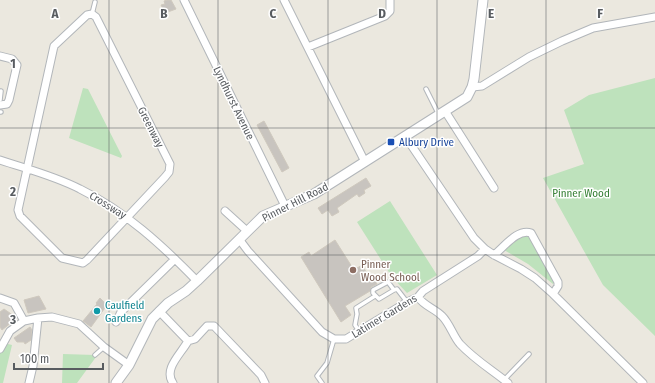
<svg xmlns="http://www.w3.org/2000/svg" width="655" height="383" font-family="'Fira Sans Condensed',sans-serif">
  <rect width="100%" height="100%" fill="#ebe8df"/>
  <path fill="#bee2bc" d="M 655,78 L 655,336 L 603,285 L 543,178 L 584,164 L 564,110 L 589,95 Z
    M 83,88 L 88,89 L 122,156 L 121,158 L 69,138 Z
    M 390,201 L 437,275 L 407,293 L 392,277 L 357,222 Z
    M 521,235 L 531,236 L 555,282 L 553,284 L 528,264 L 504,250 Z
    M 4,343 L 12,345 L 3,383 L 0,383 L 0,349 Z
    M 63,354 L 95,355 L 96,357 L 77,383 L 62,383 Z"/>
  <path fill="#c8c4bf" stroke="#cfc9be" d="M 167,0 L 171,0 L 176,9 L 165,13 L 161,5 L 165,4 L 164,1 Z
    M 264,121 L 289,168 L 282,172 L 257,125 Z
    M 366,178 L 371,186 L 364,190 L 365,193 L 359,197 L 357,194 L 337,208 L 339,212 L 332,216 L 328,210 L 322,214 L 318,208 Z
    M 335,240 L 354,270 L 362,265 L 372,282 L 375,280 L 377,284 L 371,287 L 370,291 L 345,306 L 351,315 L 341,322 L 301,257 L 309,252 L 311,256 Z
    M 39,296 L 46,309 L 28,313 L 24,300 Z
    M 100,298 L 107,305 L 91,327 L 83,321 L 97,304 L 96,303 Z
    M 4,309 L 17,318 L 2,330 L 0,327 L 0,312 Z
    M 30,327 L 32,330 L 31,340 L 25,344 L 24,342 L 17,342 L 14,338 Z"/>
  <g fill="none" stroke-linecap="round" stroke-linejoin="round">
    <defs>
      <path id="service" d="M 92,14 L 95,2
        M 426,89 L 439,115
        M 0,100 L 1,91
        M 0,112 L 1,112
        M 394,290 L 379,299 L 373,293 L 373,290 L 388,282 L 394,290 L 397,289 L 407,302
        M 359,331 L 355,325 L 357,314 L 356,308 L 375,296
        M 95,355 L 104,347
        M 504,380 L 529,354
        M 322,383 L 317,376 L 327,363 L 334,339"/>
      <path id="minor" d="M 184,0 L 285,206
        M 284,0 L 365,162
        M 92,14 L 96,17 L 170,164 L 169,172 L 165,177 L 87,260 L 83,263 L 62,258 L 20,216 L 18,210 L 54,46 L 87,15 Z
        M 308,47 L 385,16 L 390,11 L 390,0
        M 0,56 L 12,59 L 17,65 L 9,100 L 7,104 L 0,105
        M 472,87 L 482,86 L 529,57 L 562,41 L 593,28 L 655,17
        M 445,111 L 494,188
        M 405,136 L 474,238 L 485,249 L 494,255 L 521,269 L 535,278 L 553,294 L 643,383
        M 0,160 C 27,169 55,176 80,189 C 125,211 162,245 197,281
        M 225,211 L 247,231
        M 239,239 L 248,251 L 322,332 L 334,339 L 346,339 L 407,302 L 418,297 L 423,291 L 478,256 L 485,249
        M 494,255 C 504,247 518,228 531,233 L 558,282 L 558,286 L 553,294
        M 418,297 C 424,306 434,308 442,316 C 450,324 453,336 460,344 C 475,360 492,370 508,383
        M 0,298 L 14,303 L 24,321
        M 159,311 L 188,341 L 195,339 L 207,326 L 214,326 L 261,375 L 265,383
        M 116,322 L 121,312 L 175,259
        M 0,349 L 10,331 L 24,321 L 38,318 L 52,317 L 79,324 L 104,347 L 129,365
        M 29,383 L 33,366 L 38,318
        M 173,383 C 163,369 181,354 188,341"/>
      <path id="tertiary" d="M 116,383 L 129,365 L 152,319 L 168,303 L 186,291 L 197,281 L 263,216 L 314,194 L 467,97 L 472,87 L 474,79 L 483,0"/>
    </defs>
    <use href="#service" stroke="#b2b6ba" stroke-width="5.5"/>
    <use href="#minor" stroke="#b2b6ba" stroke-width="9"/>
    <use href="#tertiary" stroke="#b2b6ba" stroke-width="11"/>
    <use href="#service" stroke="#fff" stroke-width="3.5"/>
    <use href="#minor" stroke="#fff" stroke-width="7"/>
    <use href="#tertiary" stroke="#fff" stroke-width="9"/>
  </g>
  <path fill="none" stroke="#585c60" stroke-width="1" stroke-opacity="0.55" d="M 109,0 L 109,383M 218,0 L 218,383M 328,0 L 328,383M 437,0 L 437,383M 546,0 L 546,383M 0,128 L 655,128M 0,255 L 655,255"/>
  <rect fill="#1a4fb4" stroke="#fff" stroke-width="1.5" x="387" y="138" width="8" height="8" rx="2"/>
  <circle fill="#8d6e63" stroke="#fff" stroke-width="1.5" cx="353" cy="270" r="4"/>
  <circle fill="#0f9aa8" stroke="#fff" stroke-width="1.5" cx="97" cy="311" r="4"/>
  <g text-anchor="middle" stroke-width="3" stroke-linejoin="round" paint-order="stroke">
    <g font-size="11" fill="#585c60" stroke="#fff">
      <text transform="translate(234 103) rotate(64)" y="4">Lyndhurst Avenue</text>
      <text transform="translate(151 127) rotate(63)" y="4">Greenway</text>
      <text transform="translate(295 202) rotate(-27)" y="4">Pinner Hill Road</text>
      <text transform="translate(108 205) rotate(32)" y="4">Crossway</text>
      <text transform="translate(384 316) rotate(-31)" y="4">Latimer Gardens</text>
    </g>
    <g font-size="11" fill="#164399" stroke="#fff" text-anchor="start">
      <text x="399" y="146">Albury Drive</text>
    </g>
    <g font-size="11" fill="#388037" stroke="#fff">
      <text x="581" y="197">Pinner Wood</text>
    </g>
    <g font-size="11" fill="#785e54" stroke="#fff" text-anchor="start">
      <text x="361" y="268">Pinner<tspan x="361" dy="13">Wood School</tspan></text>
    </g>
    <g font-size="11" fill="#0d838f" stroke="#fff" text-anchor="start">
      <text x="105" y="309">Caulfield<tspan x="105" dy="13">Gardens</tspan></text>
    </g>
  </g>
  <g font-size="13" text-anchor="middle" font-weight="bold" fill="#585c60" stroke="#fff" stroke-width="3" stroke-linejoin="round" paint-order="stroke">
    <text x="55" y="18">A</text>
    <text x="164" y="18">B</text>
    <text x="273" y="18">C</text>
    <text x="382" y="18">D</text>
    <text x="491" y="18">E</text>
    <text x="600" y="18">F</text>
    <text x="13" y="68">1</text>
    <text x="13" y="196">2</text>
    <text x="13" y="324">3</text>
  </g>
  <path d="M14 363v6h89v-6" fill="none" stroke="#585c60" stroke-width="2"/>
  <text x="20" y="363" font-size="12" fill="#585c60" stroke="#ffffff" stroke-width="3" paint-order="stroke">100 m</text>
</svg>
